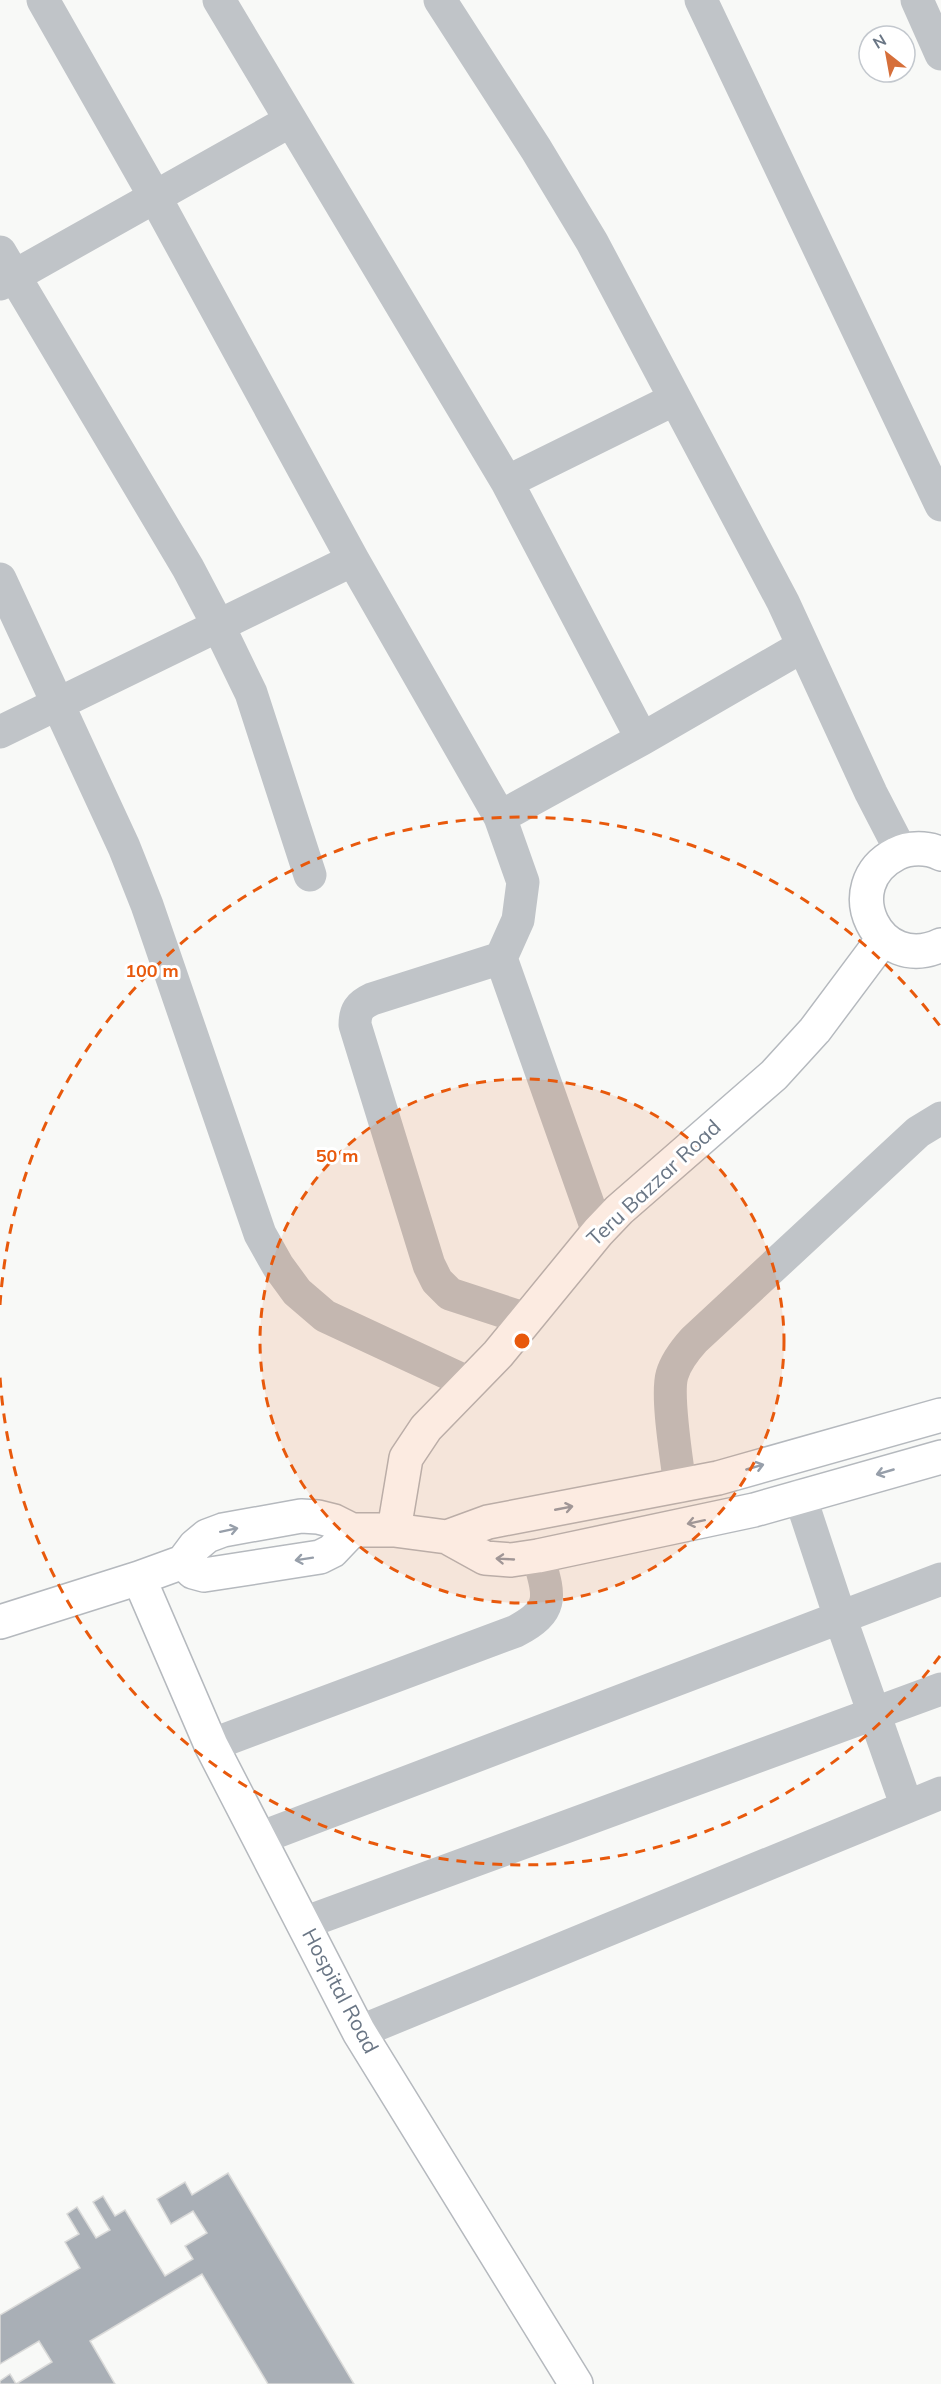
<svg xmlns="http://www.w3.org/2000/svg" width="941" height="2384" font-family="Mulish,sans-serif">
  <rect width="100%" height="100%" fill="#f8f9f7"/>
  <path fill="#a9afb6" stroke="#dadad9" stroke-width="1.5" d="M 228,2173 L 354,2384 L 268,2384 L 202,2274 L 90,2341 L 115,2384 L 0,2384 L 0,2381 L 10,2374 L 16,2384 L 52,2362 L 39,2341 L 0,2364 L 0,2315 L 80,2268 L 65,2242 L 79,2234 L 67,2214 L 77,2207 L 96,2238 L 110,2230 L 93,2202 L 103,2196 L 115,2216 L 125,2210 L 165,2276 L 193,2259 L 185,2246 L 207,2233 L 193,2211 L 171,2224 L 157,2199 L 185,2182 L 192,2195 Z"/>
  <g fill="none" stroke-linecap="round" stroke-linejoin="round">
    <defs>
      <path id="secondary" d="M 941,854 C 928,847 909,847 896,854 C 835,885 878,975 941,945
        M 394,1530 L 406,1458 L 426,1428 L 498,1354 L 598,1232 L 619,1210 L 774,1075 L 815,1030 L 883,939
        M 447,1537 L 488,1522 L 718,1478 L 941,1415
        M 183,1562 L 193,1572 L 204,1575 L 320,1557 L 332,1551 L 352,1530
        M 139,1578 L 211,1745 L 359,2032 L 576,2384
        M 0,1622 L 139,1578 L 183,1562 L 195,1546 L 207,1536 L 223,1530 L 301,1516 L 318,1517 L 334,1521 L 352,1530 L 394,1530 L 447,1537 L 485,1558 L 511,1560 L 538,1556 L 754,1510 L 941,1457"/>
    </defs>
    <use href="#secondary" stroke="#b5b9be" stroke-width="36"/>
    <path stroke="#c0c4c8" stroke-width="33" d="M 43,0 L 155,197 L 353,560 L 500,817 L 642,739 L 803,646
      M 219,0 L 507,482 L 642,739
      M 440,0 L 536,149 L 592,242 L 783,602 L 871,793 L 901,851
      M 701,0 L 941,505
      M 917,0 L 941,54
      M 0,252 L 188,568 L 218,625 L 251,693 L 310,875
      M 0,284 L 290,121
      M 507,482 L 675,399
      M 0,579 L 124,847 L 147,905 L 260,1234 L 278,1266 L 297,1292 L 325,1316 L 469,1383
      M 0,732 L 353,560
      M 500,817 L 523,882 L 518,920 L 501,958
      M 526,1319 L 450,1294 L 437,1281 L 429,1265 L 355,1025 C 355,1011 359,1005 372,999 L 501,958 L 598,1232
      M 680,1486 C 677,1461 666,1396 672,1375 C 676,1361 685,1350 694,1340 L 918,1132 L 941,1118
      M 800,1496 L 840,1617 L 907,1807
      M 211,1745 L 516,1631 C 556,1610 549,1595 538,1556
      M 260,1838 L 941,1579
      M 304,1923 L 941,1689
      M 359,2032 L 941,1793"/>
    <use href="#secondary" stroke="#fff" stroke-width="33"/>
  </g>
  <defs><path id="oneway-shaft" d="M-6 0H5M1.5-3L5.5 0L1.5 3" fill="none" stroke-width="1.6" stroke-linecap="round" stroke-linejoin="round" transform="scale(1.5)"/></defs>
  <g stroke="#979faa">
    <use href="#oneway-shaft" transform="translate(755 1467) rotate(-16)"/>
    <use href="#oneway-shaft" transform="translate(885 1472) rotate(164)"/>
    <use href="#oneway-shaft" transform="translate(564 1508) rotate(-11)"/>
    <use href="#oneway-shaft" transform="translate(696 1522) rotate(168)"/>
    <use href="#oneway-shaft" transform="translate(229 1530) rotate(-12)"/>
    <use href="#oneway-shaft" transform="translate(304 1559) rotate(171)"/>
    <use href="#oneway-shaft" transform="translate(505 1559) rotate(-177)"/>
  </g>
  <circle cx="522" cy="1341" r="262" fill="#e8590c" fill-opacity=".12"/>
  <g fill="none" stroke="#e8590c" stroke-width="3" stroke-dasharray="10 8">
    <circle cx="522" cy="1341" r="262"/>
    <path d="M940 1656A523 523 0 0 1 0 1377M0 1305A523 523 0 0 1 940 1026"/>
  </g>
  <g text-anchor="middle" stroke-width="6" stroke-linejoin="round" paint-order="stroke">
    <g font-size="21" fill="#6a7685" stroke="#fff">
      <text transform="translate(654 1183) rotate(-43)" y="7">Teru Bazzar Road</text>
      <text transform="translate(340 1991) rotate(62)" y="7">Hospital Road</text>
    </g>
  </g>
  <circle cx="522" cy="1341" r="9" fill="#e8590c" stroke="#fff" stroke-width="3"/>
  <g font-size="18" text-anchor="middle" font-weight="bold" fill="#e8590c" stroke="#fff" stroke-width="6" stroke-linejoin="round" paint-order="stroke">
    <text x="152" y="977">100 m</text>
    <text x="337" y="1162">50 m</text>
  </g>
  <g transform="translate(887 54) rotate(329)"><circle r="28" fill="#ffffff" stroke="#c3c8ce" stroke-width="1.5"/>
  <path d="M0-4.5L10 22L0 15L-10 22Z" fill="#d66f3a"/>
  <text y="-9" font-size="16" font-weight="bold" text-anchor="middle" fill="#6a7685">N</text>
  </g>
</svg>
